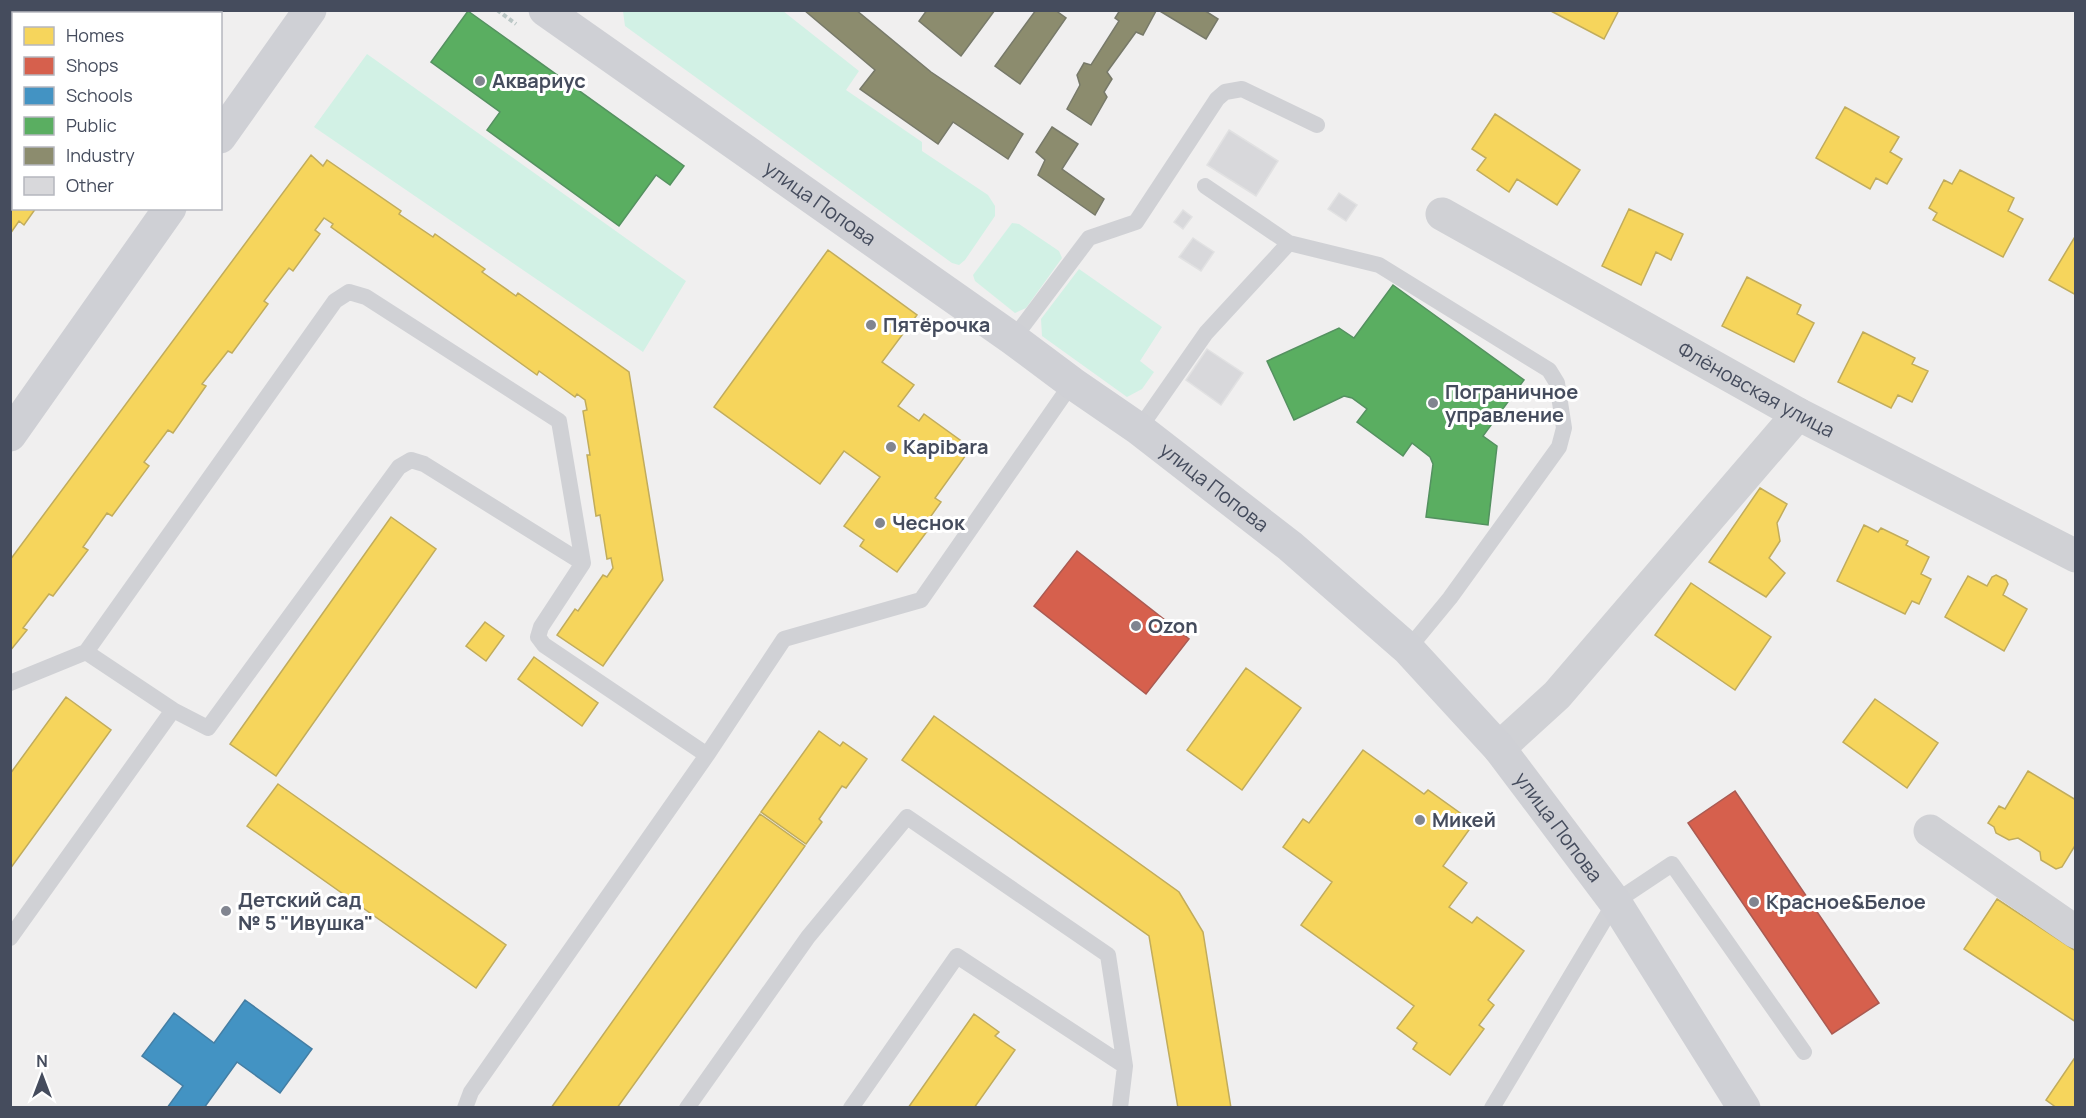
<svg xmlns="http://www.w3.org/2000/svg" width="2086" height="1118" font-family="Manrope,sans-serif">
  <rect width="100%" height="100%" fill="#f0efef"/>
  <path fill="#d2f1e5" d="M 623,11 L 783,11 L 859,71 L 846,90 L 922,142 L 922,151 L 988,195 L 995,206 L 995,216 L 965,260 L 959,265 L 952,263 L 625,26 Z
    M 367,54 L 686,281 L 643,352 L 314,127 Z
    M 1012,223 L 1019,224 L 1059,251 L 1062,258 L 1026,308 L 1015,313 L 975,281 L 973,275 Z
    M 1079,269 L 1162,327 L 1140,361 L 1154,372 L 1142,389 L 1127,397 L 1042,336 L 1041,319 Z"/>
  <path fill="#f6d55c" stroke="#c1ac5c" stroke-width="1.5" d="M 106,10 L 149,10 L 153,14 L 104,14 Z
    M 1549,10 L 1619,10 L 1604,39 Z
    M 1845,107 L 1899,137 L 1890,152 L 1902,159 L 1887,184 L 1876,178 L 1870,189 L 1816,158 Z
    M 1495,114 L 1580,170 L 1557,205 L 1517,179 L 1509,192 L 1477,170 L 1486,158 L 1472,149 Z
    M 14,139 L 14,208 L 36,208 L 24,225 L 19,221 L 10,234 L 10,143 Z
    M 311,155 L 323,166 L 327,160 L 401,211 L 399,214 L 433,237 L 435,234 L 485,269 L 482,272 L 516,296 L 518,293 L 629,372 L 663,580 L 603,666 L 557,635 L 575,609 L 578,611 L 603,575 L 607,577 L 613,568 L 611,558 L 607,559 L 600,515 L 596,516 L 587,455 L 590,455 L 583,411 L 587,410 L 585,400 L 577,394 L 575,397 L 539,371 L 537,375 L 331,227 L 333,224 L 324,218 L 315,230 L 320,234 L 293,271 L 289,268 L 264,301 L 268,304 L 232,353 L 228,351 L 202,384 L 206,386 L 173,433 L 168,430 L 144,462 L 149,466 L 112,516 L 107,513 L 83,547 L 88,550 L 53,596 L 49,594 L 23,628 L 27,630 L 10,651 L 10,560 Z
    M 1960,170 L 2014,198 L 2008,211 L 2023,219 L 2003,257 L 1933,220 L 1937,213 L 1929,208 L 1944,180 L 1952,184 Z
    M 1629,209 L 1683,234 L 1671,260 L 1656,252 L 1641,285 L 1602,266 Z
    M 2076,235 L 2076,295 L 2049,280 Z
    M 828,250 L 917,315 L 882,362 L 914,385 L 898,406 L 919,421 L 924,414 L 971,448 L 935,498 L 941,502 L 926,523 L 931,526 L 897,572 L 860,546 L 864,540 L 844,526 L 880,477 L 844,451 L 820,484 L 714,407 Z
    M 1747,277 L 1801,305 L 1797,314 L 1814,323 L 1794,362 L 1722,326 Z
    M 1863,332 L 1915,358 L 1912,364 L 1928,371 L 1912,402 L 1898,395 L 1891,408 L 1838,382 Z
    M 1760,488 L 1787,504 L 1777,523 L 1780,541 L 1769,558 L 1785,573 L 1766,597 L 1709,562 Z
    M 391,517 L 436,549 L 276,776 L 230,744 Z
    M 1864,525 L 1878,532 L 1881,528 L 1908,541 L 1906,545 L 1929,557 L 1921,574 L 1931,579 L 1919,604 L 1912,601 L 1905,614 L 1837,581 Z
    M 1996,575 L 2006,580 L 2008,584 L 2003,595 L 2027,609 L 2004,651 L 1945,617 L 1968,576 L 1987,586 L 1992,577 Z
    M 1691,583 L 1771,637 L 1735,690 L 1655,635 Z
    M 485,622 L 504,636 L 486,661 L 466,646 Z
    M 534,657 L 598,703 L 582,726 L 518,679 Z
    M 1246,668 L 1301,708 L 1242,790 L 1187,750 Z
    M 66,697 L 111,730 L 10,869 L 10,774 Z
    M 66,697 L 111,730 L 10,869 L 10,774 Z
    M 1875,699 L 1938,743 L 1907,788 L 1843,742 Z
    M 934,716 L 1179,892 L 1203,932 L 1231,1108 L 1178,1108 L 1149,936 L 902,760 Z
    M 819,731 L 840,746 L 843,742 L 867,759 L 846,788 L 842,786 L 819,819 L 822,822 L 806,844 L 761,812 Z
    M 1363,750 L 1424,794 L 1428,790 L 1474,823 L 1443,866 L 1467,883 L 1449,907 L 1472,923 L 1477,917 L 1524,951 L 1488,1000 L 1494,1005 L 1479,1025 L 1484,1029 L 1450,1075 L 1413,1049 L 1417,1043 L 1397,1028 L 1414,1006 L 1301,925 L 1332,882 L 1283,847 L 1303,819 L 1309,823 Z
    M 2028,771 L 2076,800 L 2076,844 L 2062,867 L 2056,869 L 2041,860 L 2040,852 L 2018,838 L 2009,840 L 1996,833 L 1994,827 L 1988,823 L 1999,806 L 2005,809 Z
    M 278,784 L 506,945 L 476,988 L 247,826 Z
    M 760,814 L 805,846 L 617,1108 L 551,1108 Z
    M 1997,899 L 2076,951 L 2076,1022 L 1964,949 Z
    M 974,1014 L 999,1032 L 995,1036 L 1015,1050 L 974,1108 L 908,1108 Z
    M 2076,1056 L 2076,1108 L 2057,1108 L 2046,1100 Z"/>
  <path fill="#d6604d" stroke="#aa5a52" stroke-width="1.5" d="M 1077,551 L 1189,639 L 1146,694 L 1034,606 Z
    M 1735,791 L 1879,1003 L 1832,1034 L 1688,823 Z"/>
  <path fill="#4393c3" stroke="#447ea4" stroke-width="1.5" d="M 245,1000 L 312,1049 L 280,1093 L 237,1062 L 204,1108 L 167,1108 L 183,1086 L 142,1056 L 174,1013 L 214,1043 Z"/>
  <path fill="#5aae61" stroke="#549160" stroke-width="1.5" d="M 468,11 L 684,166 L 670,185 L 656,175 L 619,226 L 487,130 L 500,112 L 431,62 Z
    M 1393,285 L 1524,380 L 1483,436 L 1497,446 L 1488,525 L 1426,517 L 1433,464 L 1430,457 L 1412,443 L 1403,456 L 1357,422 L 1367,409 L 1352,398 L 1344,396 L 1294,420 L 1267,361 L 1339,328 L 1354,338 Z"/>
  <path fill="#8c8c6e" stroke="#777969" stroke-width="1.5" d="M 804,10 L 856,10 L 931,72 L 1023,134 L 1008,159 L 953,122 L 938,144 L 860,89 L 875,70 Z
    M 927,10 L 995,10 L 961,56 L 919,21 Z
    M 1036,10 L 1055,10 L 1066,18 L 1020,84 L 995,66 Z
    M 1120,10 L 1156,11 L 1143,35 L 1136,32 L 1107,72 L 1112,79 L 1104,92 L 1107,97 L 1091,125 L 1067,109 L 1080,85 L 1077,75 L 1084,63 L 1091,65 L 1119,21 L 1115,18 Z
    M 1158,10 L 1204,10 L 1218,19 L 1206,39 Z
    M 1052,127 L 1078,144 L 1062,169 L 1104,199 L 1095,215 L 1038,175 L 1045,160 L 1036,152 Z"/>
  <path fill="#d8d8db" stroke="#e1e1e2" stroke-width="1.5" d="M 1229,130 L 1278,161 L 1256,196 L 1207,165 Z
    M 1339,193 L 1357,205 L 1346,221 L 1328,209 Z
    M 1183,210 L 1192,217 L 1183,229 L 1174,222 Z
    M 1193,238 L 1214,252 L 1201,271 L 1179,257 Z
    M 1207,349 L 1243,373 L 1221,405 L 1186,380 Z"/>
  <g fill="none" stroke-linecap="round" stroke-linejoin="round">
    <path stroke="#bac6c5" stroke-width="4" stroke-dasharray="4.5 3" stroke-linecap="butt" d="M 497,10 L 516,24"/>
    <path stroke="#d0d1d5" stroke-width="16" d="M 10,97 L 14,93
      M 1205,186 L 1289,243
      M 1013,339 L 1089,238 L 1136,222 L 1217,99 L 1225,92 L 1242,89 L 1317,125
      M 1139,429 L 1206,333 L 1289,243 L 1379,265 L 1549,370 L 1557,383 L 1564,428 L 1559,447 L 1450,598 L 1408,649
      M 86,652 L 173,710
      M 10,683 L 86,652 L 335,301 L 349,292 L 366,297 L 559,421 L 583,563
      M 10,938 L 173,710 L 208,728 L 399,467 L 411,460 L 424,464 L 583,563 L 541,627 L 538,637 L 544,645 L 707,755
      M 465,1108 L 471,1092 L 707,755 L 784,639 L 921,600 L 1072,383
      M 687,1108 L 808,937 L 907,817 L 1108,955 L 1125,1066 L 1120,1108
      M 851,1108 L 957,956 L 1125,1066
      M 1492,1108 L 1615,902 L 1672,864 L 1804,1052"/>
    <g stroke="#d0d1d5" stroke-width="33">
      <path id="s1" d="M 1442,214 L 1798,414 L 2076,556"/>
      <path d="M 1499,748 L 1557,695 L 1798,414"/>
      <path d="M 1930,831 L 2076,932"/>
    </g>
    <g stroke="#cfd0d5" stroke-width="33">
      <path id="s2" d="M 545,10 L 1013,339 L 1072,383 L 1139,429 L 1290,546 L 1408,649 L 1499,748 L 1615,902 L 1744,1108"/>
      <path d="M 220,137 L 310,10"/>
      <path d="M 10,435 L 170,208"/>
    </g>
  </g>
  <g fill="#818590" stroke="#fff" stroke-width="2">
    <circle cx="480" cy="81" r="6"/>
    <circle cx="871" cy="325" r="6"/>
    <circle cx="1433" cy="403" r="6"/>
    <circle cx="891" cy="447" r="6"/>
    <circle cx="880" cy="523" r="6"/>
    <circle cx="1136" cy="626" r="6"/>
    <circle cx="1420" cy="820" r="6"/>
    <circle cx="1754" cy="902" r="6"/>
    <circle cx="226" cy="911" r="6"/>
  </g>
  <g text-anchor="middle" stroke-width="6" stroke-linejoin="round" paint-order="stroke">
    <g font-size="20" font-weight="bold" fill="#454c5d" stroke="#fff" text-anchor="start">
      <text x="492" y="88">Аквариус</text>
      <text x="883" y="332">Пятёрочка</text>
      <text x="1445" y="399">Пограничное<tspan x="1445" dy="23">управление</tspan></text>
      <text x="903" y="454">Kapibara</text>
      <text x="892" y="530">Чеснок</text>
      <text x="1148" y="633">Ozon</text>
      <text x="1432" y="827">Микей</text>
      <text x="238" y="907">Детский сад<tspan x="238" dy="23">№ 5 "Ивушка"</tspan></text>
      <text x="1766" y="909">Красное&amp;Белое</text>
    </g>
    <g font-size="20" fill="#454c5d" stroke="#fff">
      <text dy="7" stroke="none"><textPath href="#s2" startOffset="336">улица Попова</textPath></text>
      <text dy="7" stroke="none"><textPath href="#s1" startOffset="360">Флёновская улица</textPath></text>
      <text dy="7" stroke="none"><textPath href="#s2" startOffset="822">улица Попова</textPath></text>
      <text dy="7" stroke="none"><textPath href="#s2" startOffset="1308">улица Попова</textPath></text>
    </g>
  </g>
  <rect width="2086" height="1118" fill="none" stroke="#454c5d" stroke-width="24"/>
  <rect x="12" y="12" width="210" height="198" fill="#ffffff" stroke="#b5b7be" stroke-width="1.5"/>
  <rect x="24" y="27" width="30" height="18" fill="#f6d55c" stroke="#b5b7be" stroke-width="1.5"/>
  <text x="66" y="42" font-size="18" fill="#454c5d">Homes</text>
  <rect x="24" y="57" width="30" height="18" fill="#d6604d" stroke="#b5b7be" stroke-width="1.5"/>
  <text x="66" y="72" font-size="18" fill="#454c5d">Shops</text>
  <rect x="24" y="87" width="30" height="18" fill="#4393c3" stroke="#b5b7be" stroke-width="1.5"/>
  <text x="66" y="102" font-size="18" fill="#454c5d">Schools</text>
  <rect x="24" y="117" width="30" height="18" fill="#5aae61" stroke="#b5b7be" stroke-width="1.5"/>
  <text x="66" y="132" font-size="18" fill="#454c5d">Public</text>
  <rect x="24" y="147" width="30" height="18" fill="#8c8c6e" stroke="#b5b7be" stroke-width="1.5"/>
  <text x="66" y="162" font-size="18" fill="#454c5d">Industry</text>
  <rect x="24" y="177" width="30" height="18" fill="#d8d8db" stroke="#b5b7be" stroke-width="1.5"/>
  <text x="66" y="192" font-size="18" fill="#454c5d">Other</text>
  <g transform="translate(42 1076)" stroke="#ffffff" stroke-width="4.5" paint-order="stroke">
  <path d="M0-4.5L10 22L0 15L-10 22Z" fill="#454c5d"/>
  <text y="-9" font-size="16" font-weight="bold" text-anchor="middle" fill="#454c5d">N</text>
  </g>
</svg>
